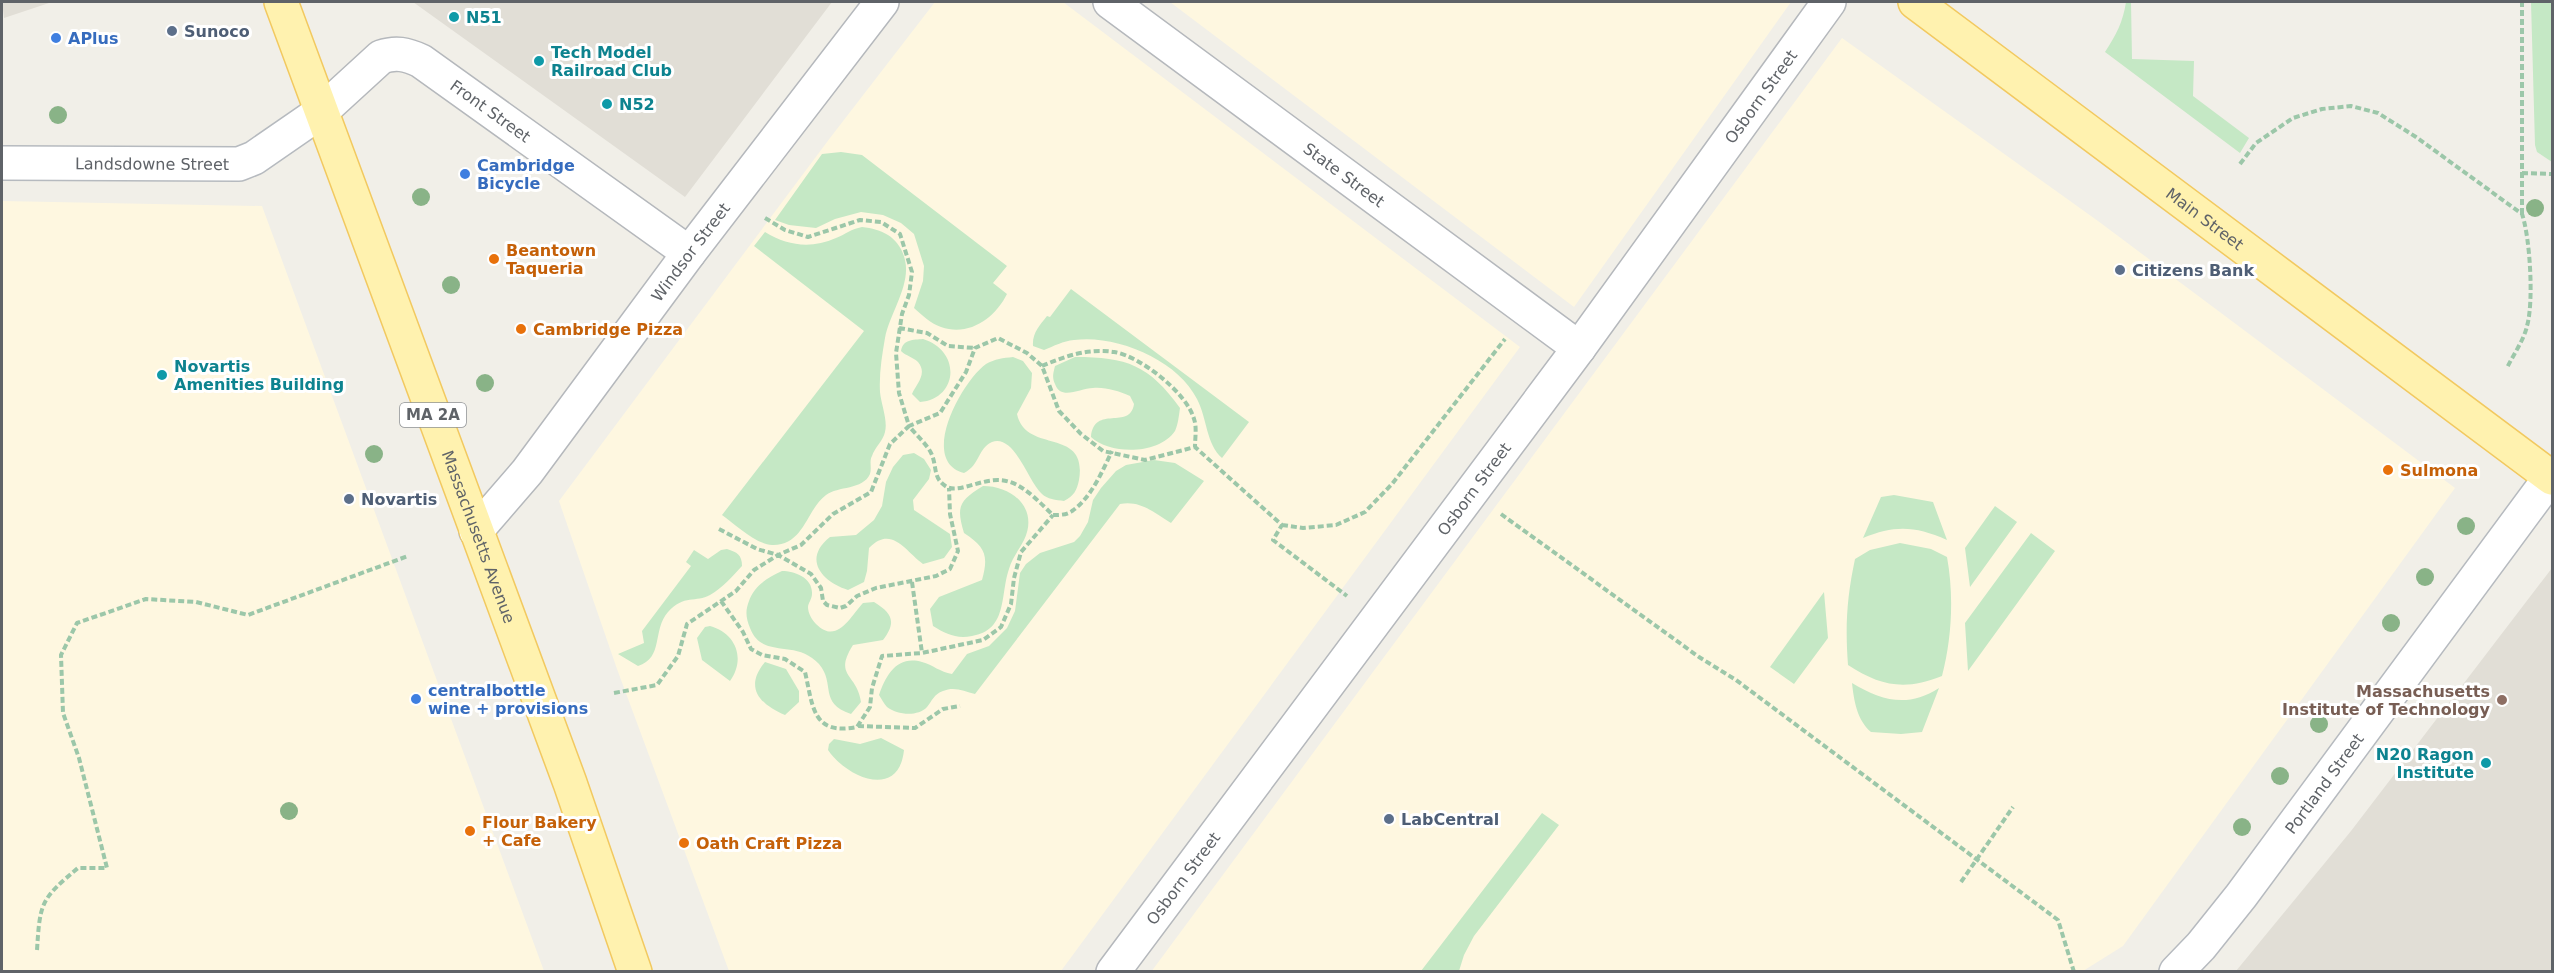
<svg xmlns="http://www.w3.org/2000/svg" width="2554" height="973" font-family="'DejaVu Sans',sans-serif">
  <rect width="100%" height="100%" fill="#f1efe8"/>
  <path fill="#fef7e0" d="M 935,2 L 1063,2 L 1520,347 L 1061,971 L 729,971 L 617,669 L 559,501 L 830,138 Z
    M 1170,2 L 1791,2 L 1574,307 Z
    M 1842,38 L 2098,221 L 2455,488 L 2123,946 L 2083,971 L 1151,972 Z
    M 2,201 L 262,206 L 544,971 L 2,971 Z"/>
  <path fill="#e1ded6" d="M 2,2 L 52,2 L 4,18 Z
    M 413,2 L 832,2 L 685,197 Z
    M 2552,568 L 2552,971 L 2236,971 L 2351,831 Z"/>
  <path fill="#c5e8c5" d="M 2126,2 L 2131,2 L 2132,59 L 2194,61 L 2193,96 L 2249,138 L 2240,153 L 2105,52 C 2116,35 2123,22 2126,2 Z
    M 2531,2 L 2552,2 L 2552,162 L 2537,152 L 2535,145 Z
    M 841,152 L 862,155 L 1007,266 L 993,283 L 1007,294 C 995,318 969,337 941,327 C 931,324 922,315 914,308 L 923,281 L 924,266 L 914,234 L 901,223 L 883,215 L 861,212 L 835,219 L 816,228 L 789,225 L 775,220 L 822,154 Z
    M 862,227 C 883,229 900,238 905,260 C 911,285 890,313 885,338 C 882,356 879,373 880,392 C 881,404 888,420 885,432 C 883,441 875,447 872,456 C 869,461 872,468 870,474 C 863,490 838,486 826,495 C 806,510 804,546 772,545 C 755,544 735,524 722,515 L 864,331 L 754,246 L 765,232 C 788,246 811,249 836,238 C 846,234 851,229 862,227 Z
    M 1071,289 L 1249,422 L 1222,458 C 1206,444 1207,418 1197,399 C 1178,360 1116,334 1074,340 C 1063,341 1054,346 1044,350 L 1033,346 C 1032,333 1040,325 1047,316 L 1050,317 Z
    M 923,339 C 962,351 958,399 920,402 L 912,394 C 916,384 928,374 918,362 C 913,357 906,356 901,351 C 903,339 913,340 923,339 Z
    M 1013,357 L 1023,361 L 1032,373 L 1031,388 L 1017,414 C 1026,455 1088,426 1079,480 C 1077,490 1074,496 1064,501 C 1056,500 1047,499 1042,494 C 1028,482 1015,434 992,442 C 978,448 980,465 964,473 C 918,461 962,381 986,364 C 995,359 1003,358 1013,357 Z
    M 1075,357 C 1127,357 1149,365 1180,408 C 1179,415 1178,425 1175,431 C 1159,455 1110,455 1091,437 C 1094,404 1130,431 1134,404 L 1130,396 C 1118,391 1106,387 1093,388 C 1080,388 1061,401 1055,384 C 1052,377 1053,374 1055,366 Z
    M 914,453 L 924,459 L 931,470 L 929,479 L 913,500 L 914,510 L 950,534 L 952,547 L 944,558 L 923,564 C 905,551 892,525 869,548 L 867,571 L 864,582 L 848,590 C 822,582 802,559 830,537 L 856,535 L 874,520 L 882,506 L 886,482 L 893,467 L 903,455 Z
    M 1154,460 L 1175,463 L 1204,481 L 1171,523 C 1154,513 1141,500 1120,504 L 975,694 C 964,691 954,686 943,691 C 934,694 932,701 927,707 C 918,717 897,715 887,707 C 884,704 881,698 879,695 C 886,675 897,655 922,662 C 933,665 940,672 952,674 L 967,654 L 989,646 L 1007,628 L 1015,611 L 1020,573 L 1026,564 L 1040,553 L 1074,542 L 1080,536 L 1088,522 L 1093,500 L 1101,488 L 1116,471 L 1126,465 Z
    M 983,486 C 1013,486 1039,509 1024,540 C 1019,550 1012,558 1009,569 C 1000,595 1008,630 972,636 C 956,639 946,634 933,626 L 930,609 L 939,597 L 982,580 C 989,555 985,547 964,533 C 956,506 959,501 983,486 Z
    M 1894,495 L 1933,502 L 1947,540 C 1915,526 1895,525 1863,538 L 1881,497 Z
    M 1995,506 L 2017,522 L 1970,587 L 1965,548 Z
    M 2031,533 L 2055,551 L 1968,671 L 1965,623 Z
    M 1900,543 L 1931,549 L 1947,557 C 1954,595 1952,638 1942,676 C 1905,691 1880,686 1848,665 C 1845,625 1847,597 1855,559 L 1870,550 Z
    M 727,549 C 737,552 742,555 742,566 C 733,576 722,588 710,595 C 696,603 684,594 668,612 C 652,630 664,658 638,666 L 618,654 L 644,643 L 642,631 L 691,566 L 686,562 L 694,550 L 708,559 L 721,550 Z
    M 782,571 C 795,571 813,578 812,594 C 812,599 808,603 808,607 C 808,613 812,620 816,624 C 837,645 850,617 863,603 L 874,602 C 892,613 897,622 883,640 L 853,645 C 833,677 857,673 861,702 L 851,714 C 818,703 836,684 819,664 C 796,638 762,660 750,628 C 746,618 745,611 749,601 C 754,586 768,577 782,571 Z
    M 1824,592 L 1828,638 L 1794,684 L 1770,667 Z
    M 710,626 C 736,633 746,659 730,681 L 702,660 L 697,638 L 705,627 Z
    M 765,662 L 786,669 L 799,691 L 799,702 L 785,715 C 759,704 744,687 765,662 Z
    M 1852,683 C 1882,701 1908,708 1939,688 L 1922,732 L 1901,734 L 1871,732 C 1857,720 1854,701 1852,683 Z
    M 881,738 L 904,750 C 899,800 847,778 828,750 L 829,744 L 834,739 L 860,744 Z
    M 1542,813 L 1559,825 L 1474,936 L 1464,955 L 1459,971 L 1421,971 Z"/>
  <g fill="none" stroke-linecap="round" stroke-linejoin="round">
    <defs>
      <g id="street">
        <path id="s1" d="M 1110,2 L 1579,348"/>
        <path id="s2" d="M 322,111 L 381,57 C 396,52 406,54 421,61 L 689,253"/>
        <path id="s3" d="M 476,531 L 527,472 L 689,253 L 882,2"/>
        <path id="s4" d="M 1113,972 L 1579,348 L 1829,2"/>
      </g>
      <g id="secondary">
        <path id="s5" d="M 2,163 L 239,164 L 254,158 L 322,111"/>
        <path id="s6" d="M 2176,972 L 2201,946 L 2241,896 L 2552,475"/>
      </g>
      <g id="primary">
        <path id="s7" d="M 281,2 L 570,783 L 635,972"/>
        <path id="s8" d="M 1915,2 L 2552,478"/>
      </g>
    </defs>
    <use href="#street" stroke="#b5b8bc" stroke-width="36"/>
    <use href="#secondary" stroke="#b6babf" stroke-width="36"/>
    <use href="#primary" stroke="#f2c960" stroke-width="36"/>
    <path stroke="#9cc7a9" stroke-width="4" stroke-dasharray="6 3" stroke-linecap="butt" d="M 2240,164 L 2256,143 L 2293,118 L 2322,109 L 2351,106 L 2378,113 L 2416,137 L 2522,214 C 2530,237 2534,302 2527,326 C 2524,340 2513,355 2507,368
      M 2522,173 L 2552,174
      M 2522,214 L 2522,2
      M 765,218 L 785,230 L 808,237 L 860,220 L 881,222 L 900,234 L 912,272 L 909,295 L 902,314 L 896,353 L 899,393 L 909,426 L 940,413 L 966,372 L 975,348 L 998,338 L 1027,353 L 1042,366 L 1059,411 L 1081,434 L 1103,451 L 1145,460 L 1195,447 L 1282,525 L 1273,540 L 1347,596
      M 899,328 L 927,333 L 948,346 L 975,348
      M 1042,366 C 1065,356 1089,348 1114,352 C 1140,356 1187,393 1194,419 C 1197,427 1195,438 1195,447
      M 1501,514 L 1699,657 L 1736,680 L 2058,920 L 2074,972
      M 1282,525 L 1303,528 L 1336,525 L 1365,512 L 1392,484 L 1505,339
      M 719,529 L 757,549 L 778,555 L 811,574 L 821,588 L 823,601 L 827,605 L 840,608 L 846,606 L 857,596 L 876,588 L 936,576 L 950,569 L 958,551 L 950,514 L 949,488
      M 912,582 L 922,653
      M 721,601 L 743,632 L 751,649 L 762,655 L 785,659 L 805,672 C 813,706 812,736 857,727 L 870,707 L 872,688 L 882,656 L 922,653 L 983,640 L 1001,627 L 1011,604 L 1014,578 L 1021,552 L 1053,515
      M 614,693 L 657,685 L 678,656 L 687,624 L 736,591 L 754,570 L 778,555 L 801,545 L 833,514 L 871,492 L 890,444 L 909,426 C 916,435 928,445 932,455 C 937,468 933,479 947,487 C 961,494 987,474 1010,482 C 1026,487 1041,504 1053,515 C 1059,515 1067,515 1072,511 C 1091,498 1102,472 1112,451
      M 858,726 L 915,728 L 943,709 L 960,706
      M 37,950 C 40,902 41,899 78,868 L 107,868 L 79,758 L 63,713 L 61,655 L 77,623 L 146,599 L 196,602 L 248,615 L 408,556"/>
    <use href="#street" stroke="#fff" stroke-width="33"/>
    <use href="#secondary" stroke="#fff" stroke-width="33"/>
    <use href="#primary" stroke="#fff2af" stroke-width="33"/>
    <path stroke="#9cc7a9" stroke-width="4" stroke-dasharray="6 3" stroke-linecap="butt" d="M 1961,882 L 2013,807"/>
  </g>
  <g fill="#89b387">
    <circle cx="58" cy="115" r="9"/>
    <circle cx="421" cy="197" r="9"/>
    <circle cx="2535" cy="208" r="9"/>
    <circle cx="451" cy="285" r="9"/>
    <circle cx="485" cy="383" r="9"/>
    <circle cx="374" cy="454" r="9"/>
    <circle cx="2466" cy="526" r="9"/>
    <circle cx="2425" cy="577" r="9"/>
    <circle cx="2391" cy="623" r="9"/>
    <circle cx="2319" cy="724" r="9"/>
    <circle cx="2280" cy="776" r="9"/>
    <circle cx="289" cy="811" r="9"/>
    <circle cx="2242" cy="827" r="9"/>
  </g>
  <g fill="#0f9aa8" stroke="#fff" stroke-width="2">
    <circle cx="454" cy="17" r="6"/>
    <circle cx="539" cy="61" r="6"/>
    <circle cx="607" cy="104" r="6"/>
    <circle cx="162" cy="375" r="6"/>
    <circle cx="2486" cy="763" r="6"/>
  </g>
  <g fill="#5c6f8a" stroke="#fff" stroke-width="2">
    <circle cx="172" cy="31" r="6"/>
    <circle cx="2120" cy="270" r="6"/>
    <circle cx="349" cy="499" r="6"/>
    <circle cx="1389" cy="819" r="6"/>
  </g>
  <g fill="#3f7fe0" stroke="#fff" stroke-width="2">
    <circle cx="56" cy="38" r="6"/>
    <circle cx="465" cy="174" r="6"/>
    <circle cx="416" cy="699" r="6"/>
  </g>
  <g fill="#e8710a" stroke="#fff" stroke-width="2">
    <circle cx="494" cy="259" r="6"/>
    <circle cx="521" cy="329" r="6"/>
    <circle cx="2388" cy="470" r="6"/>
    <circle cx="470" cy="831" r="6"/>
    <circle cx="684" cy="843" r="6"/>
  </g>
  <circle fill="#8d6e63" stroke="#fff" stroke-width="2" cx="2502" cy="700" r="6"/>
  <g text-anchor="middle" stroke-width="6" stroke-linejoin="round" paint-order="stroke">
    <rect fill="#fff" stroke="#8f9295" stroke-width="1.5" x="400" y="403" width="66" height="24" rx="4.5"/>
    <g font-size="15" font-weight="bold" fill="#5f6368">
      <text x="433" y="420">MA 2A</text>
    </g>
    <g font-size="16" font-weight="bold" fill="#0d838f" stroke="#fff" text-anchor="start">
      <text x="466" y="23">N51</text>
      <text x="551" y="58">Tech Model<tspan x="551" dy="18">Railroad Club</tspan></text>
      <text x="619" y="110">N52</text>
      <text x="174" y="372">Novartis<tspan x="174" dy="18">Amenities Building</tspan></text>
      <text x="2474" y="760" text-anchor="end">N20 Ragon<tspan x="2474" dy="18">Institute</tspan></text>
    </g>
    <g font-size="16" font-weight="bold" fill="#4e5e75" stroke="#fff" text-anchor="start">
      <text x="184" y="37">Sunoco</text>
      <text x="2132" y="276">Citizens Bank</text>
      <text x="361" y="505">Novartis</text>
      <text x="1401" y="825">LabCentral</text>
    </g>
    <g font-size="16" font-weight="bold" fill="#366cbe" stroke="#fff" text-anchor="start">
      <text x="68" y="44">APlus</text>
      <text x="477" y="171">Cambridge<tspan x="477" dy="18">Bicycle</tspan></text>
      <text x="428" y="696">centralbottle<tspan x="428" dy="18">wine + provisions</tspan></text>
    </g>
    <g font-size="16" fill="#5f6368" stroke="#fff">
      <text dy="6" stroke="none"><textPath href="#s4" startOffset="1089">Osborn Street</textPath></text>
      <text dy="6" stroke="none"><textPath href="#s2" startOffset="207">Front Street</textPath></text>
      <text dy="6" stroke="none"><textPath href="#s5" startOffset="150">Landsdowne Street</textPath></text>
      <text dy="6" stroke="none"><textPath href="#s1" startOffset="291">State Street</textPath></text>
      <text dy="6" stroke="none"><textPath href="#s8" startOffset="362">Main Street</textPath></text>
      <text dy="6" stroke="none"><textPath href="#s3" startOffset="352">Windsor Street</textPath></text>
      <text dy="6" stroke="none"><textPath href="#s4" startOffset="603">Osborn Street</textPath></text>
      <text dy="6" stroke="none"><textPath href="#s7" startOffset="570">Massachusetts Avenue</textPath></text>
      <text dy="6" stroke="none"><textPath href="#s6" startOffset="240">Portland Street</textPath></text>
      <text dy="6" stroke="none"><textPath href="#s4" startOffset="117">Osborn Street</textPath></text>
    </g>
    <g font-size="16" font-weight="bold" fill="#c56008" stroke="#fff" text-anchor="start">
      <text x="506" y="256">Beantown<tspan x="506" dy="18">Taqueria</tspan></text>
      <text x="533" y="335">Cambridge Pizza</text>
      <text x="2400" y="476">Sulmona</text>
      <text x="482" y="828">Flour Bakery<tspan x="482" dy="18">+ Cafe</tspan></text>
      <text x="696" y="849">Oath Craft Pizza</text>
    </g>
    <g font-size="16" font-weight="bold" fill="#785e54" stroke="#fff" text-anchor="end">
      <text x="2490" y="697">Massachusetts<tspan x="2490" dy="18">Institute of Technology</tspan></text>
    </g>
  </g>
  <rect width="2554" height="973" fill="none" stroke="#5f6368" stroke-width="6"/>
</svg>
